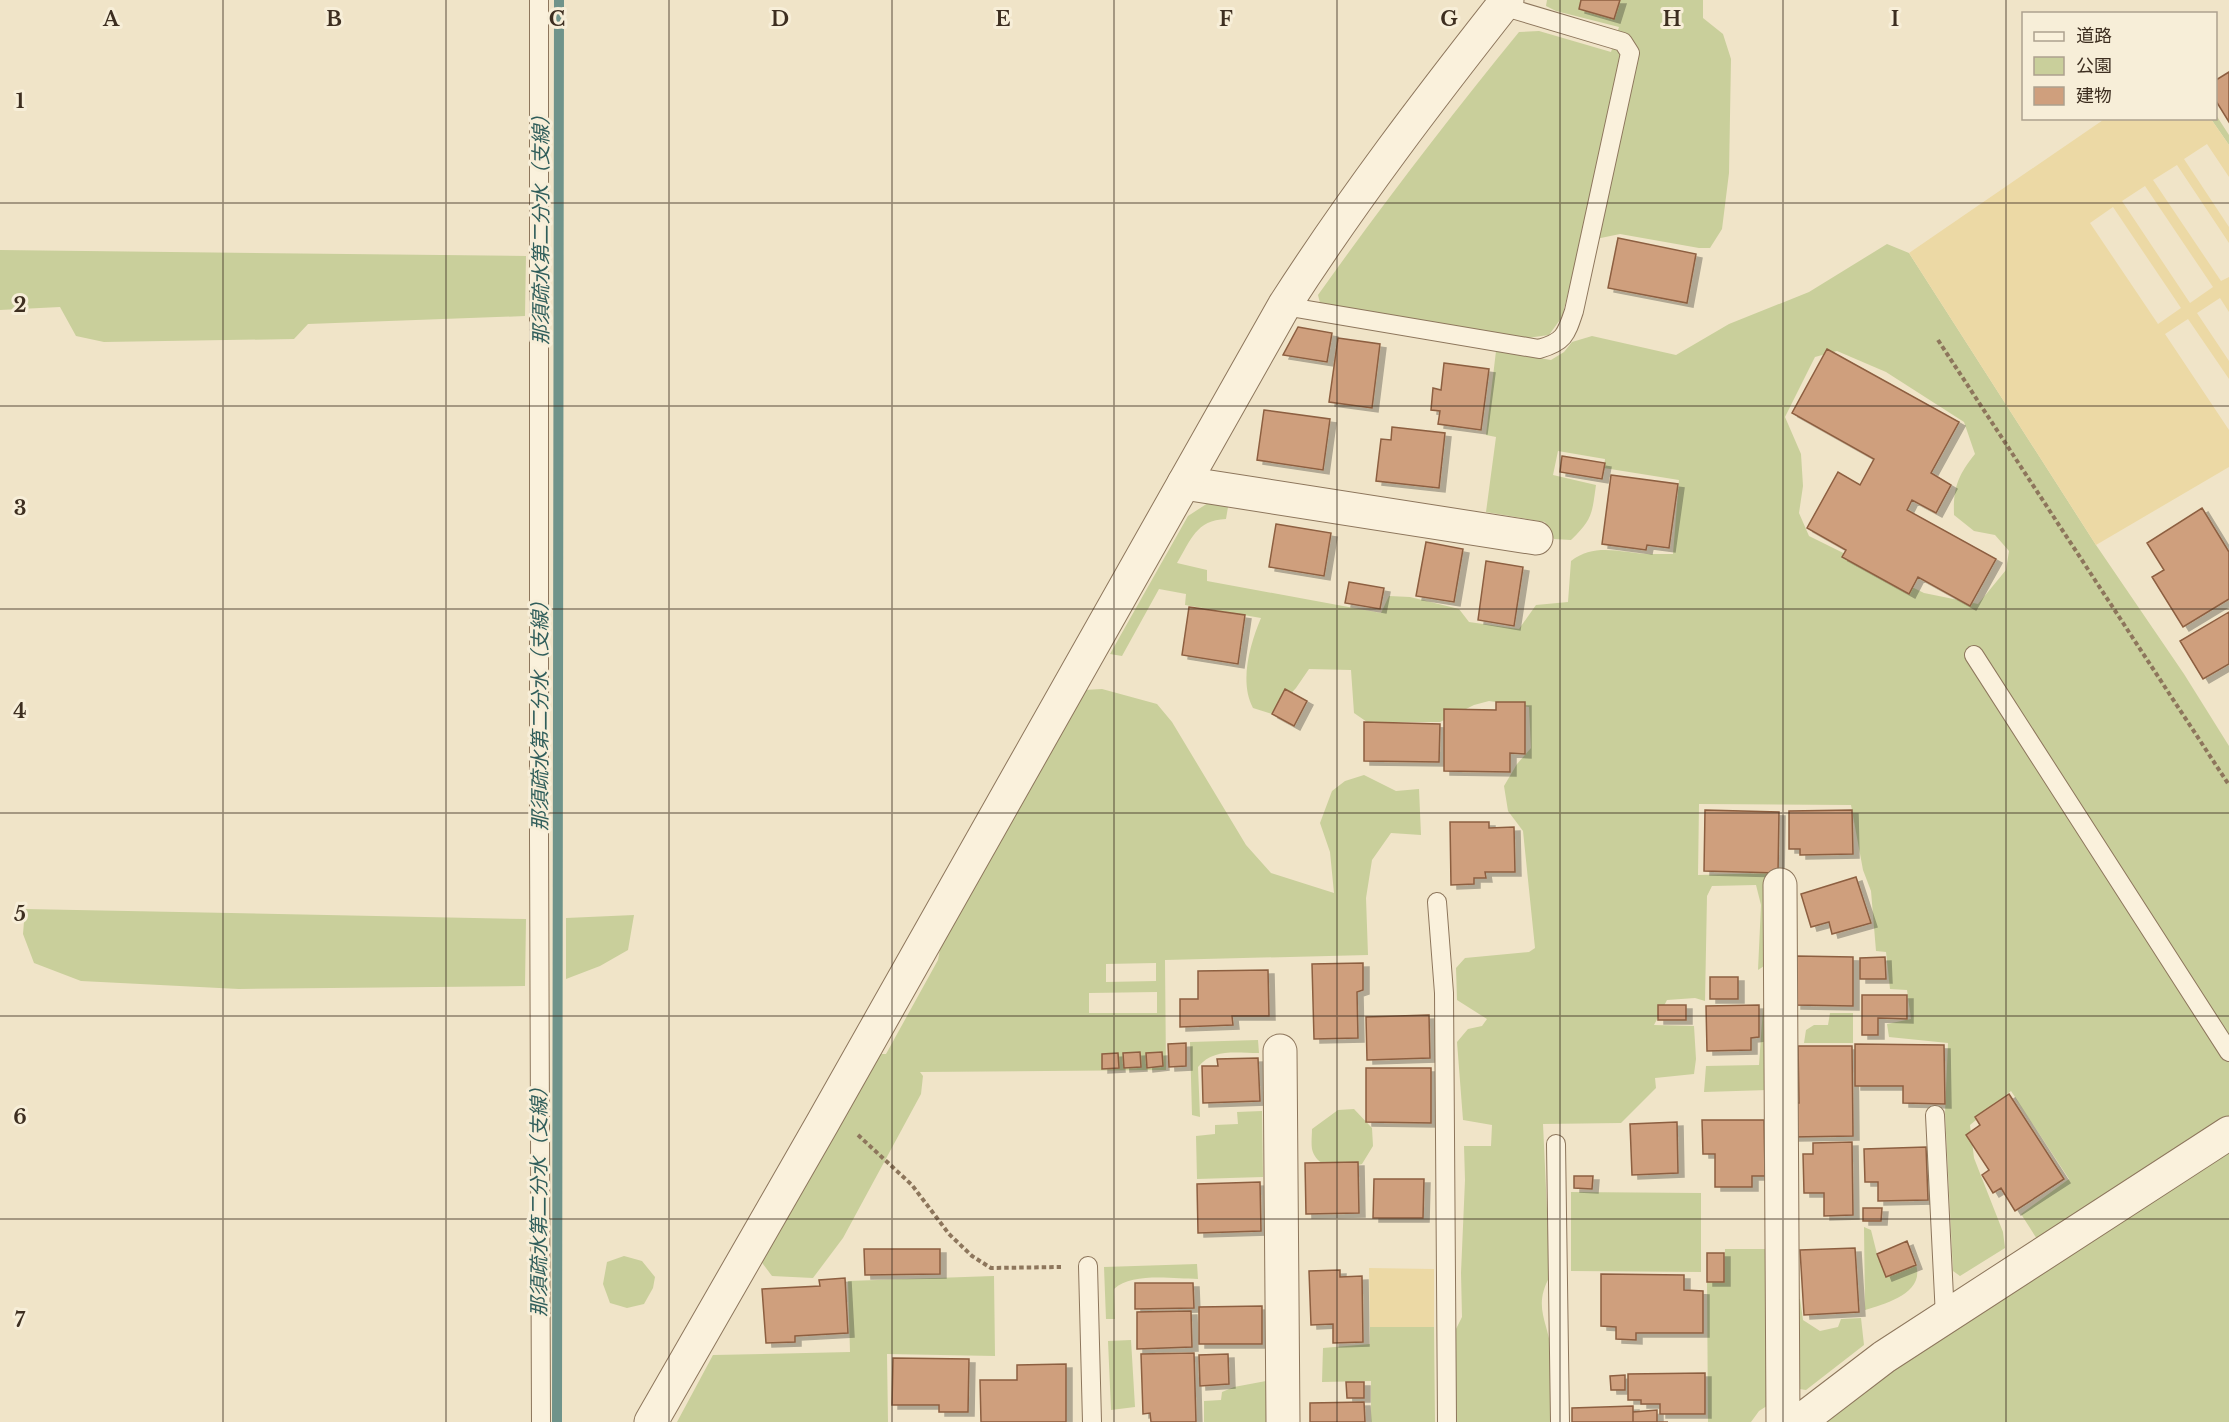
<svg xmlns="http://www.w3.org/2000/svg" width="2229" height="1422" font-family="'Libre Baskerville','Noto Sans JP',serif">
  <defs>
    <filter id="shadow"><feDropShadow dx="6" dy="4" stdDeviation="0" flood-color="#0004"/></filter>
  </defs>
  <rect width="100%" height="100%" fill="#f0e4c8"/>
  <path fill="#c9cf9b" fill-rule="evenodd" d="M 1547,0 L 1581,0 L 1579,9 L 1614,19 L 1620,0 L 1703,0 L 1703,18 L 1723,34 L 1731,59 L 1729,173 L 1722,229 L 1710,248 L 1699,248 L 1620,234 L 1591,240 L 1580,245 L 1562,317 L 1549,335 L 1527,338 L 1320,303 L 1318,295 C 1382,205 1449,118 1519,32 L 1539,31 L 1611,52 L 1619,27 L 1556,11 L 1546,6 Z
    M 2216,115 L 2229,135 L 2229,145 L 2211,119 L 2216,118 Z
    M 1887,244 L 1909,253 L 2096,545 L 2184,674 L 2229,746 L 2229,1422 L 1813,1422 L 2051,1261 L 2021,1214 L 2069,1179 L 2011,1091 L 1970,1125 L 1974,1158 L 2003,1232 L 2005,1248 L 1960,1276 L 1953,1271 L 1945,1113 L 1948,1043 L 1889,1037 L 1887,1024 L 1911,1019 L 1907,990 L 1890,989 L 1886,952 L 1876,951 L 1871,891 L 1863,870 L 1851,805 L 1699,804 L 1698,875 L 1772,873 L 1767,964 L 1758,970 L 1761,905 L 1756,885 L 1712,886 L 1707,896 L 1705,1001 L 1695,998 L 1667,1000 L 1654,1025 L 1694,1026 L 1696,1059 L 1694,1074 L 1655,1078 L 1656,1088 L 1621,1123 L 1543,1124 L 1550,1276 C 1532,1308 1549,1322 1551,1352 C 1552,1375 1552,1399 1552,1422 L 1455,1422 L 1456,1329 L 1462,1317 L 1461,1273 L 1465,1180 L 1464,1146 L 1491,1146 L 1492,1125 L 1463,1120 L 1457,1042 L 1468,1029 L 1482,1026 L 1487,1019 L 1457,1000 L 1456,968 L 1465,958 L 1529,952 L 1535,948 L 1523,831 L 1508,811 L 1504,786 L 1517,764 L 1531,748 L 1529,707 L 1489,701 L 1474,705 L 1440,722 L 1367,722 L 1354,713 L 1351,670 L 1309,669 L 1296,688 L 1272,714 L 1253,708 C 1239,682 1250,644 1261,618 L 1185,605 L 1186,594 L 1159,589 L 1122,656 L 1110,654 L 1188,516 L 1208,503 L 1228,507 L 1226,519 C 1196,520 1191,540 1177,563 L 1207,570 L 1207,581 L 1381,613 L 1389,596 L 1410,597 L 1459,609 L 1469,622 L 1519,629 L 1536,605 L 1568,602 L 1571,561 C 1595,542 1622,553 1649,554 C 1657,554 1665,554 1673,554 L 1679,480 L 1604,468 L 1605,459 L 1558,451 L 1553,475 L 1596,485 C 1592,513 1593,519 1571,540 L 1554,539 L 1545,522 L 1486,512 L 1496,437 L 1486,435 L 1496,351 L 1551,360 L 1564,352 L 1572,342 L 1592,336 L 1676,355 L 1729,324 L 1809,292 ZM 1837,351 L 1886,372 L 1964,422 L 1975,454 C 1958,475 1953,488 1954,515 L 1974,531 L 1995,535 L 2009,551 L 2006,570 L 1978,604 L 1924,593 L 1809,536 L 1799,513 L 1803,486 L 1801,454 L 1785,417 L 1815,357 Z
    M 0,250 L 526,256 L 525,316 L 308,324 L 294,339 L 104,342 L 76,336 L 60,307 L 0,310 Z
    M 1102,689 L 1157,704 L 1172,722 L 1246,845 L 1271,873 L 1334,893 L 1330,852 L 1320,823 L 1332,791 L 1345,781 L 1364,775 L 1396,791 L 1419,789 L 1421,835 L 1391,833 L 1372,860 L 1366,898 L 1368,955 L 1165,960 L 1166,1070 L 920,1072 L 923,1076 L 921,1094 L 843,1238 L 813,1278 L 772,1276 L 757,1256 L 879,1054 L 886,1054 L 938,960 L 943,934 L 1084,690 ZM 1156,963 L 1156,981 L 1106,982 L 1106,964 ZM 1157,992 L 1157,1013 L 1089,1013 L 1089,993 ZM 1140,1052 L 1141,1067 L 1124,1068 L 1123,1053 ZM 1162,1052 L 1163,1066 L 1147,1068 L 1146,1053 ZM 1118,1053 L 1119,1068 L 1103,1069 L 1102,1054 Z
    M 25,909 L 526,919 L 525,986 L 239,989 L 81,981 L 34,963 L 23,934 Z
    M 634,915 L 628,950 L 600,966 L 566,979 L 566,918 Z
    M 1769,1006 L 1768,1090 L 1704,1092 L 1706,1066 L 1759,1065 L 1763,1008 Z
    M 1830,1013 L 1853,1013 L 1853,1043 L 1804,1043 L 1806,1030 L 1814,1025 L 1828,1025 Z
    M 1258,1040 L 1259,1053 C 1236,1053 1213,1048 1198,1067 L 1200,1117 L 1192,1115 L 1190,1042 Z
    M 1354,1109 L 1372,1128 L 1373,1146 L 1362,1164 C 1346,1169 1317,1171 1312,1149 C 1311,1143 1312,1135 1312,1129 L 1338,1110 Z
    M 1262,1111 L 1263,1177 L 1197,1179 L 1196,1136 L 1215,1134 L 1215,1125 L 1238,1124 L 1237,1112 Z
    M 1571,1192 L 1701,1193 L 1701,1272 L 1571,1271 Z
    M 1864,1227 L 1871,1230 L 1877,1254 L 1886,1277 L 1916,1265 C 1925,1293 1885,1304 1865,1310 Z
    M 1725,1249 L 1768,1249 L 1773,1402 L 1759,1411 L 1751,1422 L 1708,1422 L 1707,1282 L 1724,1282 Z
    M 624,1256 L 642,1261 L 655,1277 L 653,1288 L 644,1304 L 627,1308 L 610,1303 L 603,1284 L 607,1262 Z
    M 1197,1264 L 1198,1279 C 1174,1279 1132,1272 1114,1289 L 1115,1319 L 1106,1319 L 1104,1267 Z
    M 994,1276 L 995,1356 L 887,1354 L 888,1422 L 677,1422 L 713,1355 L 850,1352 L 848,1281 Z
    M 1795,1299 L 1800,1299 L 1803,1320 L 1820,1331 L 1838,1327 L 1841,1319 L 1861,1318 L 1864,1345 L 1806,1390 L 1799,1389 Z
    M 1370,1327 L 1434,1327 L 1435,1422 L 1371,1422 L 1371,1381 L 1322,1382 L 1323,1348 L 1370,1344 Z
    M 1131,1340 L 1135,1407 L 1111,1410 L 1108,1341 Z
    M 1266,1381 L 1268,1422 L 1204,1422 L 1204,1401 L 1221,1400 L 1222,1392 L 1234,1387 Z"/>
  <path fill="#ecd9a5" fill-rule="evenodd" d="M 2106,118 L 2211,119 L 2229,145 L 2229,177 L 2207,144 L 2184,159 L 2229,227 L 2229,243 L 2177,165 L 2153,180 L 2221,281 L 2229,277 L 2229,312 L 2220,298 L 2197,313 L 2229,361 L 2229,379 L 2188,319 L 2165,334 L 2229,430 L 2229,467 L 2096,545 L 1909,253 ZM 2145,186 L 2213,287 L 2190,303 L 2122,201 ZM 2113,207 L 2181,308 L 2158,324 L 2090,223 Z
    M 1369,1268 L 1434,1269 L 1434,1327 L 1370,1327 Z"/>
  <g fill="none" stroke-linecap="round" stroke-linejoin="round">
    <path stroke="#6f938a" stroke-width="10" d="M 557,1422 L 559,0"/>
  </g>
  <path fill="#cf9f7d" stroke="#8d5f41" stroke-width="1.5" filter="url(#shadow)" d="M 1581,0 L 1620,0 L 1614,19 L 1579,9 Z
    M 2229,72 L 2229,122 L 2216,101 L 2216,80 Z
    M 1618,238 L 1696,254 L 1687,303 L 1608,288 Z
    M 1298,327 L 1332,333 L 1327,362 L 1283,355 Z
    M 1338,338 L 1380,344 L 1372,408 L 1329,402 Z
    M 1827,349 L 1959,422 L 1931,473 L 1951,485 L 1936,513 L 1912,500 L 1907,510 L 1996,559 L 1970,606 L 1918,577 L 1909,594 L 1842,557 L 1846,550 L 1807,528 L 1838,472 L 1860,485 L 1874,459 L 1792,413 Z
    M 1444,363 L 1489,369 L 1481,430 L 1438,424 L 1440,411 L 1431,410 L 1433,388 L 1441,390 Z
    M 1264,410 L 1330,419 L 1323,470 L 1257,460 Z
    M 1392,427 L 1445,433 L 1439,488 L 1376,481 L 1381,439 L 1391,440 Z
    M 1562,456 L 1605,463 L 1602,479 L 1560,472 Z
    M 1611,475 L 1678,484 L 1669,548 L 1647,545 L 1646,550 L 1602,544 Z
    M 2202,508 L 2229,552 L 2229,599 L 2183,627 L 2152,577 L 2164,570 L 2147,543 Z
    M 1276,524 L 1331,533 L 1324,576 L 1269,567 Z
    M 1426,542 L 1463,549 L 1454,602 L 1416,596 Z
    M 1486,561 L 1523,567 L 1514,626 L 1478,620 Z
    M 1349,582 L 1384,588 L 1380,609 L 1345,603 Z
    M 1189,607 L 1245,615 L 1238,664 L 1182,655 Z
    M 2229,612 L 2229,664 L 2203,679 L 2180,641 Z
    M 1285,689 L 1307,701 L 1294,726 L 1272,714 Z
    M 1496,702 L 1525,702 L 1525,754 L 1510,753 L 1510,772 L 1444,771 L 1444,709 L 1496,710 Z
    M 1364,722 L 1440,724 L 1439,762 L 1364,761 Z
    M 1705,810 L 1779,812 L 1778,873 L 1704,871 Z
    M 1852,810 L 1853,854 L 1800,855 L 1800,849 L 1789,849 L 1789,811 Z
    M 1450,822 L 1489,822 L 1489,828 L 1514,827 L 1515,872 L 1485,872 L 1486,878 L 1474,878 L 1474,884 L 1451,885 Z
    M 1856,877 L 1871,923 L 1832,934 L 1829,922 L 1811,927 L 1801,894 Z
    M 1796,956 L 1853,957 L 1853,1006 L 1795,1005 Z
    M 1885,957 L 1886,979 L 1860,979 L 1860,958 Z
    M 1363,963 L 1363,990 L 1357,992 L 1358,1038 L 1314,1039 L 1312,964 Z
    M 1268,970 L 1269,1016 L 1232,1016 L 1233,1025 L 1180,1027 L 1180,999 L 1198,999 L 1198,971 Z
    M 1710,977 L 1738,977 L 1738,999 L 1710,999 Z
    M 1862,995 L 1907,995 L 1907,1019 L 1878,1018 L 1878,1035 L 1862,1035 Z
    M 1658,1005 L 1686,1005 L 1686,1020 L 1658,1020 Z
    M 1759,1005 L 1759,1037 L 1751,1038 L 1751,1050 L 1707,1051 L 1706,1006 Z
    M 1429,1015 L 1430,1058 L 1367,1060 L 1366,1017 Z
    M 1186,1043 L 1186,1066 L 1169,1067 L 1168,1044 Z
    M 1855,1044 L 1944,1045 L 1945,1104 L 1903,1103 L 1903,1086 L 1855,1086 Z
    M 1798,1046 L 1852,1046 L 1853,1136 L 1792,1137 L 1792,1103 L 1799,1103 Z
    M 1140,1052 L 1141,1067 L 1124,1068 L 1123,1053 Z
    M 1162,1052 L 1163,1066 L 1147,1068 L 1146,1053 Z
    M 1118,1053 L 1119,1068 L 1102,1069 L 1102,1054 Z
    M 1258,1058 L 1260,1101 L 1203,1103 L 1202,1066 L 1218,1066 L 1217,1059 Z
    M 1366,1068 L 1431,1068 L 1431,1123 L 1366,1122 Z
    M 2009,1094 L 2064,1179 L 2015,1211 L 2001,1188 L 1993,1193 L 1982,1175 L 1989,1170 L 1966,1135 L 1980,1125 L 1975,1117 Z
    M 1702,1120 L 1764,1120 L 1765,1176 L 1752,1176 L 1752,1187 L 1715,1187 L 1715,1154 L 1703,1154 Z
    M 1677,1122 L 1678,1173 L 1632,1175 L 1630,1124 Z
    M 1852,1142 L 1853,1215 L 1824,1216 L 1824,1193 L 1804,1193 L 1803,1154 L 1813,1154 L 1813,1143 Z
    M 1926,1147 L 1928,1200 L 1878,1201 L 1878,1182 L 1865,1182 L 1864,1149 Z
    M 1358,1162 L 1359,1213 L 1306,1214 L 1305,1163 Z
    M 1574,1176 L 1593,1176 L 1592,1189 L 1574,1188 Z
    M 1374,1179 L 1424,1179 L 1423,1218 L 1373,1218 Z
    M 1260,1182 L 1261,1231 L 1198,1233 L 1197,1184 Z
    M 1863,1208 L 1882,1208 L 1881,1221 L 1863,1221 Z
    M 1907,1241 L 1916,1265 L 1886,1277 L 1877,1254 Z
    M 1855,1248 L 1859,1312 L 1804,1315 L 1800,1250 Z
    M 864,1249 L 940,1249 L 940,1274 L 865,1275 Z
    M 1707,1253 L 1724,1253 L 1724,1282 L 1707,1282 Z
    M 1340,1270 L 1340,1277 L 1362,1276 L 1363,1342 L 1333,1343 L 1333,1324 L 1311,1325 L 1309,1271 Z
    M 1601,1274 L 1684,1275 L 1684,1290 L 1703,1291 L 1703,1333 L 1636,1333 L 1636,1340 L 1616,1339 L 1616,1327 L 1601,1326 Z
    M 845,1278 L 848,1333 L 795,1336 L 795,1342 L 766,1343 L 762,1289 L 820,1286 L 819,1280 Z
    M 1135,1283 L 1193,1283 L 1194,1308 L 1135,1309 Z
    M 1262,1306 L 1262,1344 L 1199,1344 L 1199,1307 Z
    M 1191,1311 L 1192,1347 L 1137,1349 L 1137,1312 Z
    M 1194,1353 L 1196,1422 L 1151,1422 L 1150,1413 L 1143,1414 L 1141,1354 Z
    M 1228,1354 L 1229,1384 L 1200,1386 L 1199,1355 Z
    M 893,1358 L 969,1359 L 968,1412 L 939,1412 L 939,1405 L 892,1405 Z
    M 1066,1364 L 1066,1422 L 981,1422 L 980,1380 L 1017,1380 L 1017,1365 Z
    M 1705,1373 L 1705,1414 L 1660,1414 L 1660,1404 L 1641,1404 L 1641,1400 L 1628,1400 L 1628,1374 Z
    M 1625,1375 L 1625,1390 L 1611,1390 L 1610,1376 Z
    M 1346,1382 L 1364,1382 L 1364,1398 L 1347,1398 Z
    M 1364,1402 L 1365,1422 L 1310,1422 L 1310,1403 Z
    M 1633,1406 L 1633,1422 L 1572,1422 L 1572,1408 Z
    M 1657,1410 L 1657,1422 L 1668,1422 L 1633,1422 L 1633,1412 Z"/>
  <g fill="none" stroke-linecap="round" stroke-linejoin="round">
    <defs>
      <path id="service" d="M 539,0 L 539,839 L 541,1422
        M 1284,306 L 1539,349 C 1564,342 1566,335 1574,311 L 1630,53 L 1623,42 L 1502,6
        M 1974,655 L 2229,1052
        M 1437,902 L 1444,993 L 1447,1422
        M 1935,1115 L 1945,1317
        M 1556,1144 L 1560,1422
        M 1088,1266 L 1092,1422"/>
      <path id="minor" d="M 1184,483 L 1536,538
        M 1780,885 L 1783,1422
        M 1280,1051 L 1283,1422
        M 1799,1422 L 1884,1357 L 2229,1133"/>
      <path id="tertiary" d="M 651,1422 L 822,1124 L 1284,306 C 1352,200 1429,99 1507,0"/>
    </defs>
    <use href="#service" stroke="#8d765c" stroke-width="20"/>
    <use href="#minor" stroke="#8d765c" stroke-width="35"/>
    <use href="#tertiary" stroke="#8d765c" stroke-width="35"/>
    <path stroke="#8d765c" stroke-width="4" stroke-dasharray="4.5 3" stroke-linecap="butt" d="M 1938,340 L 2229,785
      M 858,1135 L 912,1185 L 949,1234 L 972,1256 L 991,1268 L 1061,1267"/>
    <use href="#service" stroke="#faf1dc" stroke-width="18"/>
    <use href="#minor" stroke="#faf1dc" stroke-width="33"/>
    <use href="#tertiary" stroke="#faf1dc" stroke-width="33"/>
  </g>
  <path fill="none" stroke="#3d2e20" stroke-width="1.5" stroke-opacity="0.55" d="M 223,0 L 223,1422M 446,0 L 446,1422M 669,0 L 669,1422M 892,0 L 892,1422M 1114,0 L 1114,1422M 1337,0 L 1337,1422M 1560,0 L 1560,1422M 1783,0 L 1783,1422M 2006,0 L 2006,1422M 0,203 L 2229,203M 0,406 L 2229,406M 0,609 L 2229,609M 0,813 L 2229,813M 0,1016 L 2229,1016M 0,1219 L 2229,1219"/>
  <g text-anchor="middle" stroke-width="6" stroke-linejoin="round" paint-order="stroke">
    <g font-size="20" font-style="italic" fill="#2f5d5a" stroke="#f7eed8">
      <text transform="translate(541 225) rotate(-90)" y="7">那須疏水第二分水（支線）</text>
      <text transform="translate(540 711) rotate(-90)" y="7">那須疏水第二分水（支線）</text>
      <text transform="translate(539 1197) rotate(-90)" y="7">那須疏水第二分水（支線）</text>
    </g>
  </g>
  <g font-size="20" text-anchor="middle" font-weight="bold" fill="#3d2e20" stroke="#f7eed8" stroke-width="6" stroke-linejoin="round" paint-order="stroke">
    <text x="111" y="26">A</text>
    <text x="334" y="26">B</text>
    <text x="557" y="26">C</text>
    <text x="780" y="26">D</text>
    <text x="1003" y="26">E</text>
    <text x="1226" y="26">F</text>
    <text x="1449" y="26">G</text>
    <text x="1672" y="26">H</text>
    <text x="1895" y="26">I</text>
    <text x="20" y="108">1</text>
    <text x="20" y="312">2</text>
    <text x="20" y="515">3</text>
    <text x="20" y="718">4</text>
    <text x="20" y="921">5</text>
    <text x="20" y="1124">6</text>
    <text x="20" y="1327">7</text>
  </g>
  <rect x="2022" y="12" width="195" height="108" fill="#f7eed8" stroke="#ada18e" stroke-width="1.5"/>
  <rect x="2034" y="32" width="30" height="9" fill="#faf1dc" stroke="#ada18e" stroke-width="1.5"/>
  <text x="2076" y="42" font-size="18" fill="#3d2e20">道路</text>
  <rect x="2034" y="57" width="30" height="18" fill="#c9cf9b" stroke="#ada18e" stroke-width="1.5"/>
  <text x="2076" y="72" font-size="18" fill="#3d2e20">公園</text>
  <rect x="2034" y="87" width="30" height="18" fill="#cf9f7d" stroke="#ada18e" stroke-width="1.5"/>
  <text x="2076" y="102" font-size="18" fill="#3d2e20">建物</text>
</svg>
